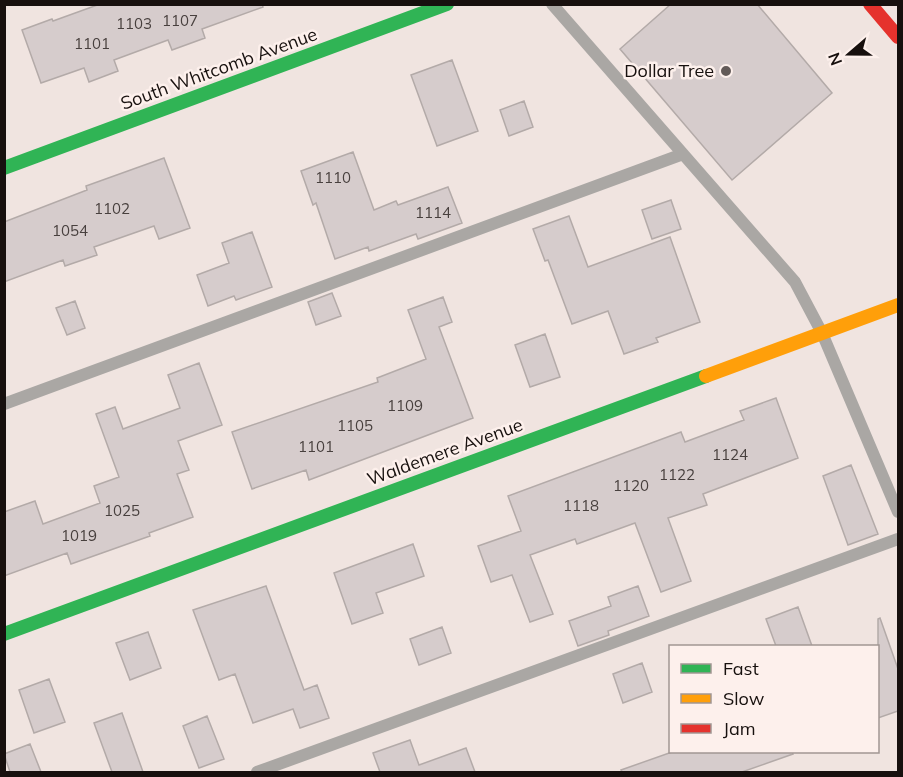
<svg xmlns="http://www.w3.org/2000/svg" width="903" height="777" font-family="Mulish,sans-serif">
  <rect width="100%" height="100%" fill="#f0e4e0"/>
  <path fill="#d6cccc" stroke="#b3aaa8" stroke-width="1.5" d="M 100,4 L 262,4 L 263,7 L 202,29 L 205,38 L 172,50 L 168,40 L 114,60 L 118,71 L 89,82 L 84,68 L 41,83 L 22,30 L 52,19 L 53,21 Z
    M 671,4 L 757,4 L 832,93 L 732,180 L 620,49 Z
    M 452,60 L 478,131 L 437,146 L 411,75 Z
    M 524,101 L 533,127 L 509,136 L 500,110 Z
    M 353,152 L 374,210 L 396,201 L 398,205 L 448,187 L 462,223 L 418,239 L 416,234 L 369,251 L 368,247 L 335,259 L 316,203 L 313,205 L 301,171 Z
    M 164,158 L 190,228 L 159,239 L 154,226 L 94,247 L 97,255 L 65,266 L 63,260 L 4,282 L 4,222 L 87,190 L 86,186 Z
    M 671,200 L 681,229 L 652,239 L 642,210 Z
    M 569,216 L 588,267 L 670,237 L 700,322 L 656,338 L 658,342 L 624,354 L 608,311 L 572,324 L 548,260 L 545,261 L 533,229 Z
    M 252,232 L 272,287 L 236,300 L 234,296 L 208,306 L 197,275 L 229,263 L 222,243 Z
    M 332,293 L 341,316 L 316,325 L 308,302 Z
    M 443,297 L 452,322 L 439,327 L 473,418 L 309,480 L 306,470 L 252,489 L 232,432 L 378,382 L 377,378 L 426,359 L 408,310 Z
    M 75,301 L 85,328 L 67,335 L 56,308 Z
    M 545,334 L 560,377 L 530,387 L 515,345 Z
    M 199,363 L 222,425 L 178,441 L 189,470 L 177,474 L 193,517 L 149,533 L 150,536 L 71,564 L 67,553 L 4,576 L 4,512 L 35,501 L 43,524 L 100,503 L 94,486 L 119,477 L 96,414 L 115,407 L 123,429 L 180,408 L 168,375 Z
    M 776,398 L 798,458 L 703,494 L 707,505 L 668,518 L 691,581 L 661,592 L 635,523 L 577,544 L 575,539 L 530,555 L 553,614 L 530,622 L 512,575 L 491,582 L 478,546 L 521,531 L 508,496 L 681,432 L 685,442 L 744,420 L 740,411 Z
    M 851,465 L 878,534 L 848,545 L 823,476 Z
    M 413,544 L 424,576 L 376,593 L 383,613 L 352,624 L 334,573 Z
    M 266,586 L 304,690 L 317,685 L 329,718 L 300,728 L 293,709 L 253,723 L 235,674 L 219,680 L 193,610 Z
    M 638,586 L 649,616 L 608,631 L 609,635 L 578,646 L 569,621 L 611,606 L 608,597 Z
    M 798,607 L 812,646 L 776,646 L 766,619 Z
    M 880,618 L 898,669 L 898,711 L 878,718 L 878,619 Z
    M 442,627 L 451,653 L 419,665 L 410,639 Z
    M 148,632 L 161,668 L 130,680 L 116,643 Z
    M 642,663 L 652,692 L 623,703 L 613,674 Z
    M 49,679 L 65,722 L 34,733 L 19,690 Z
    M 122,713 L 143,772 L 112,772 L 94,723 Z
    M 207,716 L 224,759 L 199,768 L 183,726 Z
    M 410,740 L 419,765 L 466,748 L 475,772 L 380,772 L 373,753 Z
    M 30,744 L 41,772 L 10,772 L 4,754 Z
    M 672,752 L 792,752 L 793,754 L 742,772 L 622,772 L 621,770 Z"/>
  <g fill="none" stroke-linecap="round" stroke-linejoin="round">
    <path stroke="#aaa7a4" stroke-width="12" d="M 552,4 L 795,282 L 822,333 L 898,512
      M 4,404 L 683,154
      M 257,772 L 898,539"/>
    <path stroke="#30b455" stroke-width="14" d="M 4,168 L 447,4
      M 4,634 L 706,376"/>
    <path stroke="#ff9f0a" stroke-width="14" d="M 706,376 L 898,305"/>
    <path stroke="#e5322d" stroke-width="14" d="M 870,4 L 898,37"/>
  </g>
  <circle fill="#635a58" stroke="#fdf0ec" stroke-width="2" cx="726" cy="71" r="6"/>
  <g text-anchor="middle" stroke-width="5" stroke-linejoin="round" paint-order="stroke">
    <g font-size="15" fill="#48403e">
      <text x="180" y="26">1107</text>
      <text x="134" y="29">1103</text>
      <text x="92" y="49">1101</text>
      <text x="333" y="183">1110</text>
      <text x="112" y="214">1102</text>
      <text x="433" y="218">1114</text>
      <text x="70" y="236">1054</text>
      <text x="405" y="411">1109</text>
      <text x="355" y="431">1105</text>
      <text x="316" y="452">1101</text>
      <text x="730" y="460">1124</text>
      <text x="677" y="480">1122</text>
      <text x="631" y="491">1120</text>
      <text x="581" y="511">1118</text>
      <text x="122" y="516">1025</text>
      <text x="79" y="541">1019</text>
    </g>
    <g font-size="18" fill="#17100e" stroke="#fdf0ec">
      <text transform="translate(219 69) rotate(-20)" y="6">South Whitcomb Avenue</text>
      <text transform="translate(445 452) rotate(-20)" y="6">Waldemere Avenue</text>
    </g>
    <g font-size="18" fill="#17100e" stroke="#fdf0ec" text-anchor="end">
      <text x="714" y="77">Dollar Tree</text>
    </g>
  </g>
  <rect width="903" height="777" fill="none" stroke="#17100e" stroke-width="12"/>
  <rect x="669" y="645" width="210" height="108" fill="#fdf0ec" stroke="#a19693" stroke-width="1.5"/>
  <rect x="681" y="664" width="30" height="9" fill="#30b455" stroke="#a19693" stroke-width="1.5"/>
  <text x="723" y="675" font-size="18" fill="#17100e">Fast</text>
  <rect x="681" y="694" width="30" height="9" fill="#ff9f0a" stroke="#a19693" stroke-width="1.5"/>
  <text x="723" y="705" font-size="18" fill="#17100e">Slow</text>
  <rect x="681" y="724" width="30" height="9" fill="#e5322d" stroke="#a19693" stroke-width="1.5"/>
  <text x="723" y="735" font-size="18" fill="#17100e">Jam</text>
  <g transform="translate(849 54) rotate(250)" stroke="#fdf0ec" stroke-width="4.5" paint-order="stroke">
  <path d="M0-4.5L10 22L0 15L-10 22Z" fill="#17100e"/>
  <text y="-9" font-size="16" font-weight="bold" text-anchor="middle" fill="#17100e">N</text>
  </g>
</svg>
